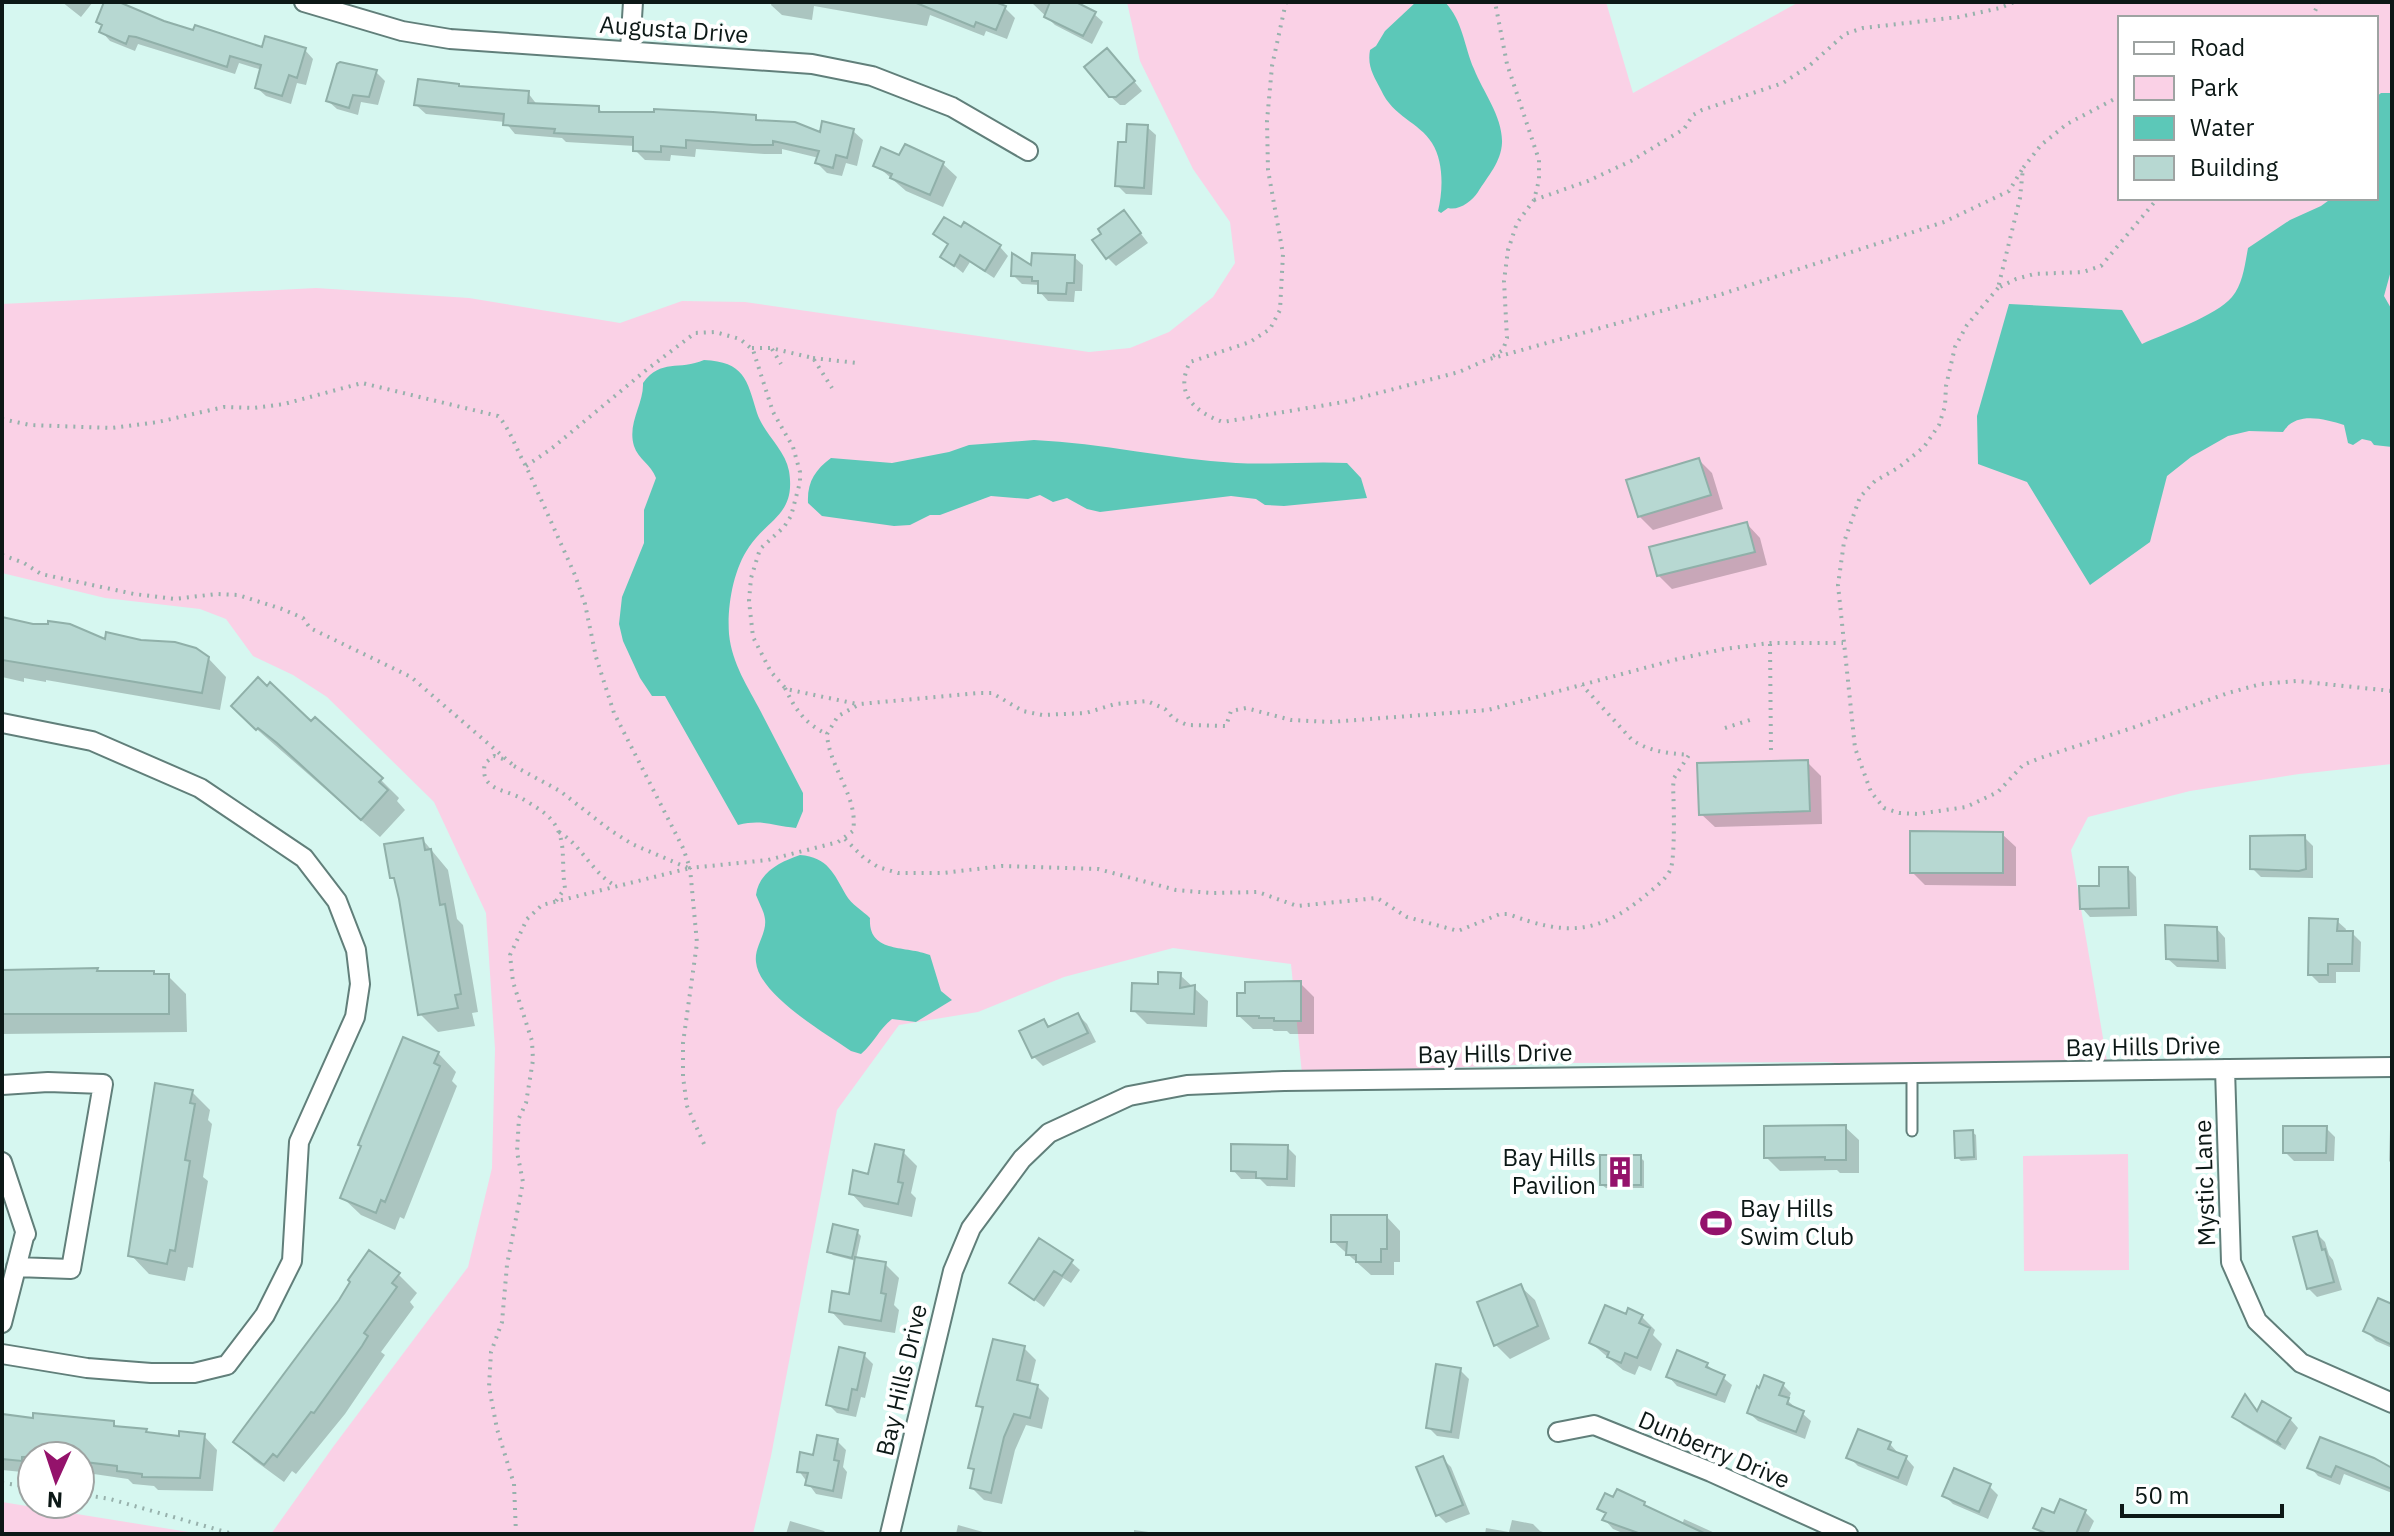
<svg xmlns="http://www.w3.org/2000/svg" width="2394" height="1536" font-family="'IBM Plex Sans',sans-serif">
  <rect width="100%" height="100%" fill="#d6f7f0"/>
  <path fill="#fad1e6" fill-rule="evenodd" d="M 1127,2 L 1606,2 L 1633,93 L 1799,2 L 2392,2 L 2392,764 L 2299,774 L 2190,791 L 2088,817 L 2071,850 L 2110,1079 L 1963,1074 L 1826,1062 L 1559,1063 L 1302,1074 L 1291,964 L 1173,948 L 1064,977 L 978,1012 L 899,1025 L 837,1110 L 771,1456 L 753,1534 L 271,1534 L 333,1447 L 468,1267 L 492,1168 L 495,1049 L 486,913 L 434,802 L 327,697 L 293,675 L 253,656 L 226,619 L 200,609 L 105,598 L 2,573 L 2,304 L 316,288 L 469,298 L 620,323 L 682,301 L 745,302 L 1089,352 L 1130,348 L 1169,332 L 1213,297 L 1235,263 L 1230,222 L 1193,169 L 1140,61 ZM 2120,18 L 2376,18 L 2376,198 L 2120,198 Z
    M 2128,1154 L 2129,1270 L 2024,1271 L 2023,1156 Z
    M 2,1502 L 201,1534 L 2,1534 Z"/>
  <path fill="#5cc8b8" d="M 1416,2 L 1445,2 C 1463,21 1464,46 1474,69 C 1483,92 1503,117 1502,143 C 1501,162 1488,176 1478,192 C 1472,201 1459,211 1448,208 L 1441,213 L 1438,211 C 1443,191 1444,162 1432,143 C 1419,122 1393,117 1381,90 C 1374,76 1367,67 1370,50 L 1376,46 L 1385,31 Z
    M 2381,93 L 2392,93 L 2392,267 L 2384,296 L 2392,310 L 2392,447 L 2374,445 L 2371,441 L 2362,439 L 2353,445 L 2348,443 L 2344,425 C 2324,419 2296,411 2283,432 L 2249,431 L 2228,436 L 2191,457 L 2167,476 L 2150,542 L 2090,585 L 2027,482 L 1978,464 L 1977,416 L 2009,304 L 2122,310 L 2142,344 C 2166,333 2216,316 2232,297 C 2243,284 2245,264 2248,248 L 2290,220 L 2321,206 L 2332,198 L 2376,198 L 2376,97 Z
    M 704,360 C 744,362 747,379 757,413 C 764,434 785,449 789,471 C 796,514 769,518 749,547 C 733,570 727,607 729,634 C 732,664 748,687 761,712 C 775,739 789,766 803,793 L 803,811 L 796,828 C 772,826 763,819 738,825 L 665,696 L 652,696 L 640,678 L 623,641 L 619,624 L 622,597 L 644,543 L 644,510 L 656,478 C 651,464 638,459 634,446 C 627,423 644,404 643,383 C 661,358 679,371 704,360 Z
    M 1034,440 C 1102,443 1168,459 1236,463 C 1273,465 1310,461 1347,463 L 1361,478 L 1367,498 L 1284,506 L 1265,505 L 1256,499 L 1231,496 L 1100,512 L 1087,509 L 1067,498 L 1053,502 L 1040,495 L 1028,499 L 991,496 L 940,515 L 930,515 L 910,525 L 894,526 L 822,516 L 808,503 C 807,482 815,470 831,458 L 892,463 L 949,452 L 969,445 Z
    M 800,855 C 828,857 834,874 846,895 C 851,904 863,911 870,918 C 868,954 906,945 930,955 L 941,991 L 952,1000 L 916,1022 L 892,1019 C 879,1029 874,1043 861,1054 L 851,1051 C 825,1033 759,995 756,962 C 754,947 767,934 765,919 C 764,911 759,903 756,895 C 759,872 780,862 800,855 Z"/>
  <path fill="#0003" d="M 62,2 L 93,2 L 81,17 Z
    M 107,2 L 115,2 L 163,23 L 263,49 L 305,50 L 313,59 L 306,85 L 297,83 L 291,104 L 266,96 L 257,88 L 262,70 L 239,63 L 235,74 L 138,44 L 135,51 L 110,41 L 102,32 L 104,27 L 98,22 Z
    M 772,2 L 990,2 L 1005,8 L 1015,18 L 1007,39 L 986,31 L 984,36 L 930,15 L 927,26 L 814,6 L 812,20 L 782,15 L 771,5 Z
    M 1031,2 L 1071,2 L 1094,14 L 1103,22 L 1092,44 L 1055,25 Z
    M 1116,59 L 1142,91 L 1125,105 L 1120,105 L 1110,96 Z
    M 376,72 L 385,81 L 378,105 L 361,102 L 358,115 L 337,109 L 328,101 Z
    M 461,89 L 528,93 L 538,106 L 598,108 L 604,114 L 755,117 L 760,122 L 821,134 L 853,131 L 863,140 L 857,166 L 846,163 L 842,176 L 827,173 L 817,163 L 819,158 L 782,149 L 782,154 L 764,154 L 696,149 L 695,157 L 671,155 L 670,161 L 645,160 L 635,150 L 635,146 L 566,142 L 562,138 L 515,134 L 505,122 L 426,114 L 416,105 Z
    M 1147,127 L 1156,135 L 1152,195 L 1126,194 L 1117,185 L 1128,144 Z
    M 900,158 L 943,164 L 957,177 L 943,207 L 906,191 L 876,165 Z
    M 1132,222 L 1148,243 L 1116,266 L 1107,257 Z
    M 936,234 L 1000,247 L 1008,256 L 994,278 L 970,262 L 963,273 L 942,256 L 949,246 Z
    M 1074,257 L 1083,265 L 1082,291 L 1075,291 L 1074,302 L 1048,301 L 1040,292 L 1040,285 L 1022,284 L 1013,275 Z
    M 1699,460 L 1712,473 L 1723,509 L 1653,530 L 1639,516 Z
    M 1747,524 L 1760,538 L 1767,565 L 1672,589 L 1658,575 Z
    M 2,619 L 107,642 L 141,642 L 208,658 L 226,677 L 220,710 L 46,680 L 46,682 L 24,678 L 24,682 L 2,677 Z
    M 251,724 L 311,724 L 381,780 L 399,798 L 397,801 L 405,810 L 380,837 Z
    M 1807,762 L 1821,776 L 1822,824 L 1715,827 L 1701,814 Z
    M 2002,834 L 2016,847 L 2016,886 L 1925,885 L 1912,872 Z
    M 2304,837 L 2313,846 L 2313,878 L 2261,877 L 2252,868 Z
    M 423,840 L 448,870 L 457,919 L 463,925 L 478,1012 L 472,1013 L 475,1026 L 438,1032 L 420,1014 L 397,882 L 392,877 Z
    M 2128,869 L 2136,877 L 2137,916 L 2090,917 L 2082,908 L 2101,888 Z
    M 2337,921 L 2346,929 L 2345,933 L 2352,933 L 2361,942 L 2360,972 L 2336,972 L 2336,983 L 2319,983 L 2310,974 Z
    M 2217,929 L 2225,938 L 2226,969 L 2177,967 L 2168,959 Z
    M 97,970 L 100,973 L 153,973 L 157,976 L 168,976 L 186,994 L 187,1032 L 2,1034 L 2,976 Z
    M 1180,975 L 1208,1001 L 1207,1027 L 1147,1024 L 1133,1010 Z
    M 1300,983 L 1314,997 L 1314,1034 L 1290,1034 L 1287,1031 L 1274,1031 L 1272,1029 L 1253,1029 L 1239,1016 Z
    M 1078,1015 L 1087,1024 L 1096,1042 L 1043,1066 L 1034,1057 L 1044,1021 L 1051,1028 Z
    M 438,1053 L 456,1072 L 452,1081 L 457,1086 L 404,1219 L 400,1217 L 395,1230 L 361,1215 L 342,1197 Z
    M 192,1092 L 210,1110 L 208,1120 L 212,1124 L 203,1177 L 208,1181 L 193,1268 L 188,1267 L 185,1281 L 149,1274 L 131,1255 Z
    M 1845,1127 L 1859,1140 L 1859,1173 L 1840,1173 L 1837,1170 L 1780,1171 L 1766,1157 Z
    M 2326,1128 L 2335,1137 L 2334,1161 L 2294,1161 L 2285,1152 Z
    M 2390,1129 L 2392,1129 L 2392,1164 L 2389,1161 Z
    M 1972,1132 L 1976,1135 L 1977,1160 L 1961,1161 L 1957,1157 Z
    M 1287,1147 L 1296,1156 L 1295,1187 L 1267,1186 L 1260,1179 L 1241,1179 L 1233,1170 Z
    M 903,1152 L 917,1166 L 911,1193 L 916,1198 L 912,1217 L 864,1207 L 851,1193 Z
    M 1640,1157 L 1644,1161 L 1644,1188 L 1606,1188 L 1602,1185 Z
    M 1387,1217 L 1400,1231 L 1400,1262 L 1394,1262 L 1394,1275 L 1371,1275 L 1333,1241 Z
    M 857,1232 L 861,1236 L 856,1259 L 885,1264 L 899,1278 L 894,1305 L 899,1310 L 895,1333 L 844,1325 L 831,1311 L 850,1297 L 856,1261 L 833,1255 L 829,1251 Z
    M 2316,1233 L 2325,1242 L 2329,1255 L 2333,1260 L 2342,1290 L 2317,1297 L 2308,1288 Z
    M 1071,1262 L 1080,1270 L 1071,1283 L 1063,1278 L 1044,1307 L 1012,1283 Z
    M 398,1274 L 417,1293 L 410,1302 L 414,1307 L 381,1352 L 385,1355 L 345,1414 L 296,1474 L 292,1471 L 284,1482 L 254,1460 L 236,1442 Z
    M 1521,1287 L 1535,1300 L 1550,1339 L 1510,1359 L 1496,1345 Z
    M 2392,1306 L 2392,1348 L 2376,1341 L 2365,1330 Z
    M 1627,1317 L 1642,1317 L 1655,1330 L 1653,1335 L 1662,1344 L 1651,1371 L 1639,1366 L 1635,1375 L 1623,1370 L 1591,1343 Z
    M 1024,1348 L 1036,1360 L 1030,1385 L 1037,1386 L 1049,1398 L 1042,1429 L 1026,1425 L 1015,1450 L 1002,1504 L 984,1500 L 972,1488 L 976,1472 L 970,1467 L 984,1411 L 978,1405 Z
    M 864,1355 L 873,1364 L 865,1398 L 861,1397 L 856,1417 L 837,1413 L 828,1404 Z
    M 1707,1365 L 1732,1385 L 1725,1403 L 1677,1386 L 1669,1377 Z
    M 1460,1370 L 1469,1379 L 1459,1439 L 1437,1436 L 1428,1427 Z
    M 1782,1384 L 1791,1393 L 1788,1401 L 1811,1421 L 1805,1439 L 1758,1421 L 1749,1413 Z
    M 2245,1398 L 2258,1413 L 2290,1419 L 2298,1428 L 2285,1450 L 2243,1425 L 2234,1417 Z
    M 2,1416 L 113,1423 L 119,1428 L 146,1431 L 149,1434 L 180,1438 L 204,1436 L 217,1450 L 213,1491 L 158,1490 L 154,1486 L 133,1484 L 128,1479 L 80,1472 L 80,1456 L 32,1456 L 32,1473 L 2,1470 Z
    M 2321,1439 L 2392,1469 L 2392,1493 L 2344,1474 L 2340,1485 L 2318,1476 L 2310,1467 Z
    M 837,1441 L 846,1450 L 843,1467 L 847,1472 L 842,1499 L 816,1494 L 799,1471 Z
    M 1890,1444 L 1898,1453 L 1898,1455 L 1906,1458 L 1914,1467 L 1907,1486 L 1858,1466 L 1849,1457 Z
    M 1442,1458 L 1451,1467 L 1470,1514 L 1446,1523 L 1438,1515 Z
    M 1989,1486 L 1998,1495 L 1988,1519 L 1953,1504 L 1944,1495 Z
    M 1600,1508 L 1682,1525 L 1684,1519 L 1717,1534 L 1625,1534 L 1613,1529 L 1605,1520 L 1607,1515 Z
    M 2085,1512 L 2094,1521 L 2088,1534 L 2042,1534 L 2036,1527 L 2055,1516 Z
    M 1512,1520 L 1533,1524 L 1540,1531 L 1549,1534 L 1485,1534 L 1486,1528 L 1509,1532 Z
    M 790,1521 L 824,1531 L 827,1534 L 786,1534 Z
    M 958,1525 L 983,1532 L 986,1534 L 956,1534 Z
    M 1134,1530 L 1163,1534 L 1134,1534 Z"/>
  <path fill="#b7d8d2" stroke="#90b0a9" stroke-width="2" d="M 104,2 L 119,2 L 164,21 L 193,30 L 195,25 L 262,47 L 265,36 L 306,48 L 297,78 L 289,75 L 282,96 L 255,88 L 261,65 L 230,56 L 227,67 L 136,37 L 129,36 L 126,44 L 99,32 L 102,25 L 96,22 Z
    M 914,2 L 995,2 L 1006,6 L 996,30 L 976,22 L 974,27 Z
    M 1050,2 L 1076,2 L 1096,12 L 1083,36 L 1044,17 Z
    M 1107,48 L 1135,81 L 1116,97 L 1109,97 L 1084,67 Z
    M 340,62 L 377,70 L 369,97 L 353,95 L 349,108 L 326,101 L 337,64 Z
    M 418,79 L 459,84 L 459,86 L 529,91 L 528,103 L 599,106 L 599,112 L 654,112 L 654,109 L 713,112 L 756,115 L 756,120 L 795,122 L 820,132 L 822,121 L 854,129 L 847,158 L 836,155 L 833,168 L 815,163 L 819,151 L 773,141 L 773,145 L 753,145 L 686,140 L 686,148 L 661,146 L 661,152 L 633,151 L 633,137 L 554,133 L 555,129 L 503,125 L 504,114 L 414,105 Z
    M 1127,124 L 1148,125 L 1144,188 L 1115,186 L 1118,142 L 1126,142 Z
    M 905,144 L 944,162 L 930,195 L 890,178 L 892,174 L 873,166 L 881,147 L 899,155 Z
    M 1124,210 L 1141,233 L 1106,259 L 1092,240 L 1101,234 L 1098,229 Z
    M 944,217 L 961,227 L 964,222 L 1001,245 L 985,271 L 960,255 L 954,266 L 940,257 L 948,244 L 933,234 Z
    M 1012,253 L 1031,265 L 1032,253 L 1075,255 L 1074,283 L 1067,283 L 1066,294 L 1038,293 L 1038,281 L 1032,281 L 1032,277 L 1011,276 Z
    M 1699,458 L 1711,495 L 1638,517 L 1626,480 Z
    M 1747,522 L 1755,552 L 1657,576 L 1649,547 Z
    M 2,617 L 33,624 L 48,624 L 48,621 L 70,624 L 105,639 L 106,632 L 141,640 L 175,642 L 196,648 L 209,657 L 202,693 L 2,660 Z
    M 258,677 L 267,686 L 270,682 L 311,721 L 315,717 L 383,778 L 379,782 L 388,790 L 361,820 L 277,743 L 258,728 L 256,730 L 231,706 Z
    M 1808,760 L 1810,811 L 1699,815 L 1697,763 Z
    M 1910,831 L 2003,832 L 2003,873 L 1910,873 Z
    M 2305,835 L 2306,869 L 2299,871 L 2250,869 L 2250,836 Z
    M 423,838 L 425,850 L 431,849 L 440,905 L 445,904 L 461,994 L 455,995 L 458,1008 L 418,1015 L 399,899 L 394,878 L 390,878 L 384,844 Z
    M 2099,867 L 2128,867 L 2129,908 L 2080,909 L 2079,886 L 2099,886 Z
    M 2309,918 L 2338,919 L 2337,931 L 2353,931 L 2352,964 L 2328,964 L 2328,975 L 2308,975 Z
    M 2165,925 L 2217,927 L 2218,961 L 2166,959 Z
    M 98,968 L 97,971 L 154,971 L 154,974 L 169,974 L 169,1014 L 2,1014 L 3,970 Z
    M 1158,972 L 1181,973 L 1180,988 L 1195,985 L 1194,1014 L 1131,1011 L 1132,983 L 1158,984 Z
    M 1301,981 L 1301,1021 L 1274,1021 L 1274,1018 L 1259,1018 L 1259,1016 L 1237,1016 L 1237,993 L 1245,993 L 1245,982 Z
    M 1078,1013 L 1088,1033 L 1032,1058 L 1019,1031 L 1044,1019 L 1048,1027 Z
    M 403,1037 L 439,1052 L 434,1063 L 440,1066 L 385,1202 L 381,1200 L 376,1213 L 340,1198 L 361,1146 L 358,1145 Z
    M 155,1083 L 193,1090 L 190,1103 L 195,1104 L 185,1160 L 190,1161 L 175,1251 L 170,1250 L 167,1264 L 128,1256 Z
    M 1846,1125 L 1846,1160 L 1825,1160 L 1825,1157 L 1764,1158 L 1764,1126 Z
    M 2283,1126 L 2327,1126 L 2326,1153 L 2283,1153 Z
    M 1973,1130 L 1974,1157 L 1955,1158 L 1954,1131 Z
    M 875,1144 L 904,1150 L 898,1182 L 903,1183 L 898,1204 L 849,1194 L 853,1170 L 868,1174 Z
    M 1231,1144 L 1288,1145 L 1287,1179 L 1256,1178 L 1256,1172 L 1231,1171 Z
    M 1600,1155 L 1641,1155 L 1641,1185 L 1600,1185 Z
    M 1331,1215 L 1387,1215 L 1387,1249 L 1381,1249 L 1381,1262 L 1356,1262 L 1356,1255 L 1346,1255 L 1347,1242 L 1331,1242 Z
    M 833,1224 L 858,1230 L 852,1258 L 827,1252 Z
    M 2317,1231 L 2322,1250 L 2325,1249 L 2334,1282 L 2307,1289 L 2293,1237 Z
    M 1039,1238 L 1073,1260 L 1062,1276 L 1054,1271 L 1034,1300 L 1009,1283 Z
    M 369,1250 L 400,1273 L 392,1283 L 397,1287 L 364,1333 L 368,1336 L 362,1346 L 314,1413 L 311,1412 L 277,1457 L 273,1454 L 264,1465 L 233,1442 L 339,1300 L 350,1282 L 348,1280 Z
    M 855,1257 L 886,1262 L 881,1293 L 886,1294 L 881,1321 L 829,1312 L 832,1291 L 849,1294 Z
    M 1521,1284 L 1538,1326 L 1494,1346 L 1477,1302 Z
    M 2378,1298 L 2392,1304 L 2392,1345 L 2363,1331 Z
    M 1605,1305 L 1626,1314 L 1628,1308 L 1643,1315 L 1639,1323 L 1650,1328 L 1637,1358 L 1625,1353 L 1621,1363 L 1607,1357 L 1609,1352 L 1589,1343 Z
    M 993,1339 L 1025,1346 L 1017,1380 L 1038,1385 L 1030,1418 L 1014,1414 L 1004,1437 L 991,1493 L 970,1488 L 974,1469 L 968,1468 L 983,1407 L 976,1406 Z
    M 839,1347 L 865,1353 L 857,1390 L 852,1389 L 848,1410 L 826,1405 Z
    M 1677,1350 L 1708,1363 L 1706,1367 L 1725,1375 L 1716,1395 L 1666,1377 Z
    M 1436,1364 L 1461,1368 L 1451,1432 L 1426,1428 Z
    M 1764,1375 L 1784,1383 L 1779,1395 L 1789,1398 L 1787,1404 L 1804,1411 L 1796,1432 L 1747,1413 L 1757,1386 L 1759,1388 Z
    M 2245,1394 L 2257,1411 L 2262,1401 L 2291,1418 L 2277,1441 L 2281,1445 L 2232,1417 Z
    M 33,1413 L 114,1421 L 114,1426 L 147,1429 L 146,1432 L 179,1436 L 179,1431 L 205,1434 L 200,1478 L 142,1477 L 142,1474 L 117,1471 L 117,1466 L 85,1462 L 85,1456 L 22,1457 L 22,1461 L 2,1459 L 2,1414 L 33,1418 Z
    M 1858,1429 L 1891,1442 L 1888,1449 L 1907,1456 L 1898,1478 L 1846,1458 Z
    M 817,1435 L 838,1439 L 834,1460 L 839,1461 L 833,1491 L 805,1485 L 808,1473 L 797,1472 L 800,1452 L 813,1455 Z
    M 2320,1437 L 2374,1458 L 2392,1468 L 2392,1489 L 2336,1466 L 2331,1477 L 2307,1468 Z
    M 1443,1456 L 1463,1505 L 1436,1516 L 1416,1467 Z
    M 1954,1468 L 1991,1484 L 1979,1512 L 1942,1496 Z
    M 1617,1489 L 1645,1502 L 1644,1505 L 1706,1534 L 1641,1534 L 1602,1520 L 1606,1513 L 1597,1509 L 1605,1493 L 1613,1497 Z
    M 2060,1499 L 2086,1510 L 2076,1534 L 2048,1534 L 2033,1528 L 2042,1508 L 2054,1513 Z"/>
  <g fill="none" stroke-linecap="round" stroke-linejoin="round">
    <defs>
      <path id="service" d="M 1912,1075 L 1912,1131"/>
      <path id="minor" d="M 304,2 L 402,31 L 450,39 L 812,64 L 872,76 L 952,107 L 1028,151
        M 630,50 L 633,2
        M 2,723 L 92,741 L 200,788 L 304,858 L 337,901 L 356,950 L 360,984 L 355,1017 L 299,1142 L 292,1261 L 265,1315 L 227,1365 L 194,1373 L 151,1373 L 87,1368 L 2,1354
        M 2225,1069 L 2231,1262 L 2257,1321 L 2301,1363 L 2392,1403
        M 2,1085 L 48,1082 L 103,1084 L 71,1269 L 16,1267
        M 2,1162 L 26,1234 L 25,1233 L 2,1323
        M 1558,1432 L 1594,1425 L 1711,1472 L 1848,1534
        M 890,1534 L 953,1271 L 971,1228 L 1022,1159 L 1049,1133 L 1129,1096 L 1187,1085 L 1284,1081 L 2392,1067"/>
    </defs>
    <use href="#service" stroke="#617f7a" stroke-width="13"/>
    <use href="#minor" stroke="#617f7a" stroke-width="22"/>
    <path stroke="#97b1ac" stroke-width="4" stroke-dasharray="2 6" stroke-linecap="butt" d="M 1286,2 L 1272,66 L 1267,121 L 1268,170 L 1283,254 L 1280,310 L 1270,329 L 1250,342 L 1190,362 C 1174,393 1194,412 1223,422 L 1344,402 L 1459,372 L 1486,360 L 1722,294 L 1944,222 L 2009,191 L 2023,168
      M 2312,18 L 2319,2
      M 2120,96 L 2067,124 L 2041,145 L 2023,168 L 2020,198 L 1998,288 L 2016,279 L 2034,274 L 2083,272 L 2101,266 L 2158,198
      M 1534,200 L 1588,181 L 1631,161 L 1684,129 L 1693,115 L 1702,110 L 1783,83 L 1809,66 L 1845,34 L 1863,28 L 1959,17 L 2000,8 L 2014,2
      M 1998,288 L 1967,325 L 1955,347 L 1946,386 L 1945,406 L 1939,425 L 1924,447 L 1898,468 L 1875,481 L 1860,497 L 1844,542 L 1838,585 L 1855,748 L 1871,792 L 1884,808 L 1899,813 L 1918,814 L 1966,807 L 1998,792 L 2023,765 L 2040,758 L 2129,729 L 2228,693 L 2261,684 L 2296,681 L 2392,691
      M 752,348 L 771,348 L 813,358 L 832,388
      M 772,349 L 781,364
      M 1493,356 L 1503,350 L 1507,338 L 1504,281 L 1508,250 L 1517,223 L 1534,200 L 1539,180 L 1539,160 L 1507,64 L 1495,2
      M 813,358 L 857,363
      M 2,419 L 30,425 L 111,428 L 158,422 L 224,407 L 253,408 L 284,404 L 362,383 L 498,416 C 511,430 516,450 526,466 L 575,575 L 585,604 L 596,657 L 614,713 L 683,848 L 690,868
      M 526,466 L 551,449 L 645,371 L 695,333 L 715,332 L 740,339 L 753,350 L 773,412 L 793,447 L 800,472 L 800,482 L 791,516 L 784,527 L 760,549 L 751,578 L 749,601 L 753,637 L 771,672 L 786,689 L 857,704
      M 2,555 L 24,563 L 41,574 L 134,594 L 175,599 L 216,594 L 238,595 L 282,609 L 303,618 L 310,628 L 411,677 L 513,765
      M 1770,644 L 1771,754
      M 785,688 C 795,709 805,724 827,734
      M 1725,728 L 1750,720
      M 503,759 L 494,756 L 485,763 C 479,790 504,789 521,798 C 528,802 536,807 543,812 C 570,832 560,860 565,888 L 556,901
      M 514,766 L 560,791 L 610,830 L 632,844 L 688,868
      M 559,832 C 581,845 591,871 614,885
      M 845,839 L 864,858 L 878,867 L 898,873 L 943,873 L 1002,866 L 1098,869 L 1176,890 L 1211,893 L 1258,892 L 1297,906 L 1377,898 L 1407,917 L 1458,931 L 1500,914 L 1508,914 C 1564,935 1597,936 1646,895 C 1653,889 1668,878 1671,868 C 1675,855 1674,803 1673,787 L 1674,778 L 1689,755 C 1667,753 1651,752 1632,740 L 1582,685
      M 704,1144 L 687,1106 L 683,1077 L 683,1043 L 697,943 L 690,868 L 768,860 L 838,842 L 853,831 C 859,797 829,768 827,734 L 838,716 L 860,704 L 978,693 L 992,693 L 1023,711 L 1042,715 L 1086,713 L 1115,704 L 1147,701 L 1165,709 L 1174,719 L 1187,725 L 1226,726 L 1231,711 L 1246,708 L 1291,720 L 1330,722 L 1488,710 L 1678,659 L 1724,649 L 1770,643 L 1843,643
      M 2,1483 L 32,1487
      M 80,1494 L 110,1499 L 233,1534
      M 516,1534 L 514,1484 L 497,1429 L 489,1387 L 491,1352 L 502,1322 L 507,1265 L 523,1182 L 517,1152 L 519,1118 L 526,1103 L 533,1060 L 532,1041 L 513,982 L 510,955 L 527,919 L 542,905 L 690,868"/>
    <use href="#service" stroke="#fff" stroke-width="9"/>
    <use href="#minor" stroke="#fff" stroke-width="18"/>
  </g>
  <defs>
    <symbol id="building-bare" viewBox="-9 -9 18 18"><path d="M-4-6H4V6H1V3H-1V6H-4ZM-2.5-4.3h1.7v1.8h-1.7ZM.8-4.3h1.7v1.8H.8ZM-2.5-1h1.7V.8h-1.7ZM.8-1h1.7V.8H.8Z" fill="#94126b" stroke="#fff" stroke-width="2.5" paint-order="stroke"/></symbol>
    <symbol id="stadium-bare" viewBox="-9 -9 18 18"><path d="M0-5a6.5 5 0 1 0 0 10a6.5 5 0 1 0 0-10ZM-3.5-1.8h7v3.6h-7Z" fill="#94126b" stroke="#fff" stroke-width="2.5" paint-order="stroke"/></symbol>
  </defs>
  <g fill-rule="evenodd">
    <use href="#building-bare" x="1598" y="1150" width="44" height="44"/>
    <use href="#stadium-bare" x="1694" y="1201" width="44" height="44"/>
  </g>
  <g text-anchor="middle" stroke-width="8" stroke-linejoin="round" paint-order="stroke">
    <g font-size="24" fill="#0c1816" stroke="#fff">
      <text transform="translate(674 30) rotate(4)" y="8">Augusta Drive</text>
      <text transform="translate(2143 1047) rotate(-1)" y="8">Bay Hills Drive</text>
      <text transform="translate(1495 1054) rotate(-1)" y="8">Bay Hills Drive</text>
      <text transform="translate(2205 1183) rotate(-92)" y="8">Mystic Lane</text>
      <text transform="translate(902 1380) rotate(-77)" y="8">Bay Hills Drive</text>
      <text transform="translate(1714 1450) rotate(23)" y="8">Dunberry Drive</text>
    </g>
    <g font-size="24" fill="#0c1816" stroke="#fff" text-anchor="end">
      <text x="1596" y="1166">Bay Hills<tspan x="1596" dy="28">Pavilion</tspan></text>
      <text x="1740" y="1217" text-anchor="start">Bay Hills<tspan x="1740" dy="28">Swim Club</tspan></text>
    </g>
  </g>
  <rect width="2394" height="1536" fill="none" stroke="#0c1816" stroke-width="8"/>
  <rect x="2118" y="16" width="260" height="184" fill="#ffffff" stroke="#9ea3a2" stroke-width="2"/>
  <rect x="2134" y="42" width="40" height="12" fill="#ffffff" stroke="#9ea3a2" stroke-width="2"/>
  <text x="2190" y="56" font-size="24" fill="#0c1816">Road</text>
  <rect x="2134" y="76" width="40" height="24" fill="#fad1e6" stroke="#9ea3a2" stroke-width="2"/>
  <text x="2190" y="96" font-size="24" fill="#0c1816">Park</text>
  <rect x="2134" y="116" width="40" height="24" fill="#5cc8b8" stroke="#9ea3a2" stroke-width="2"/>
  <text x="2190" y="136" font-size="24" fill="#0c1816">Water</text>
  <rect x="2134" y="156" width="40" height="24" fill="#b7d8d2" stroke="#9ea3a2" stroke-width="2"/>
  <text x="2190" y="176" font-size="24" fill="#0c1816">Building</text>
  <g transform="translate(56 1480) rotate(183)"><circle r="38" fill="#ffffff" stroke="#9ea3a2" stroke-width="2"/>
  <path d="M0-6L14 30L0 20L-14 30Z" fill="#94126b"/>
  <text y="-12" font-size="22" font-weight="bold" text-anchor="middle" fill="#0c1816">N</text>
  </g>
  <path d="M2122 1504v12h160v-12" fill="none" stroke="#0c1816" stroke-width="4"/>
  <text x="2134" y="1504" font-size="24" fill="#0c1816" stroke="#ffffff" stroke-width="6" paint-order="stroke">50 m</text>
</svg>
